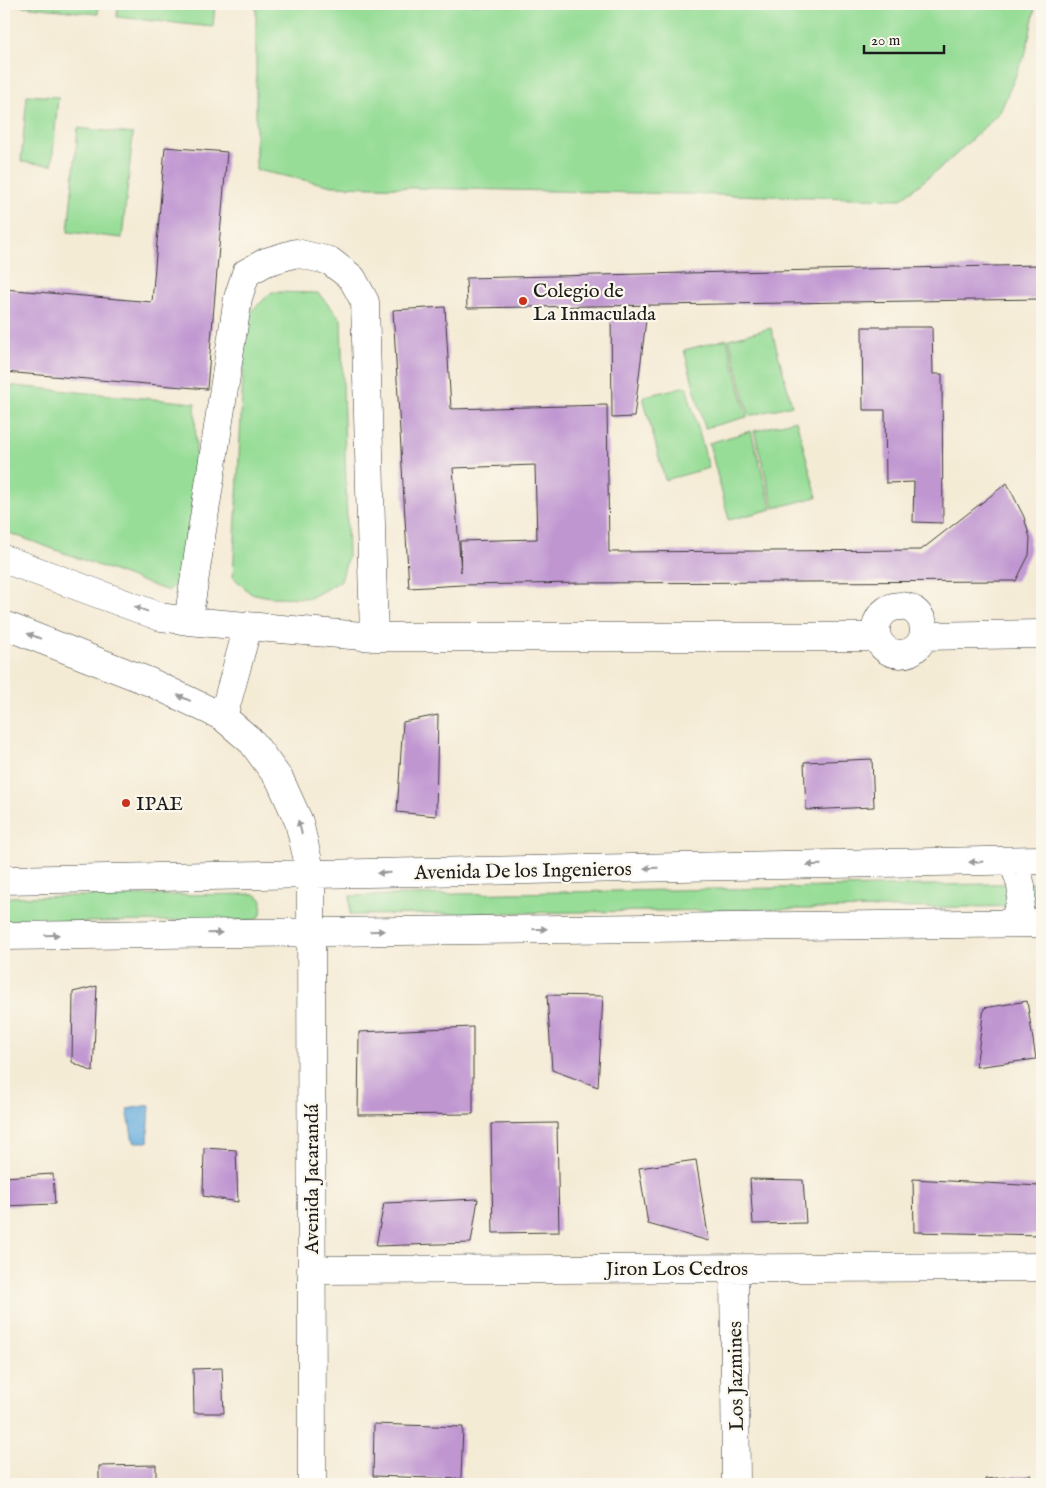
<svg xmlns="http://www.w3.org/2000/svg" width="1046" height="1488" font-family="'IM FELL English',serif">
  <rect width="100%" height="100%" fill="#fbf7ec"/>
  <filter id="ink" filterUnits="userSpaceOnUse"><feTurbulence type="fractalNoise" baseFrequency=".02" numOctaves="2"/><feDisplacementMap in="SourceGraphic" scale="10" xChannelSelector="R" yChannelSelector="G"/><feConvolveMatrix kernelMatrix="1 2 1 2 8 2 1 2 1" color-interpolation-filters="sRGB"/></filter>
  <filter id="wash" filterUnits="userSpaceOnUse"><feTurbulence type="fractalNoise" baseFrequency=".0096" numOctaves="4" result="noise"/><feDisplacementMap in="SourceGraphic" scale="20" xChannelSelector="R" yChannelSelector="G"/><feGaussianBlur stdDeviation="1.12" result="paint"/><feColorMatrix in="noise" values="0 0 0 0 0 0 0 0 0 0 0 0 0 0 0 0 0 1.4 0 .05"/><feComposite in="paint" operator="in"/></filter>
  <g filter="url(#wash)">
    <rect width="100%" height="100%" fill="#f4ebd5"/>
    <path fill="#97dd97" stroke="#5a7c5a" d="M 4,4 L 99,4 L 98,14 Z
      M 118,4 L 215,4 L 213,27 L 117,17 Z
      M 256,4 L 1036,4 L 1026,52 L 1000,112 L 949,161 L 901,199 L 333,186 L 256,170 Z
      M 27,95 L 58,97 L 52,165 L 21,162 Z
      M 78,128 L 133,134 L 122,238 L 68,232 Z
      M 272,292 L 318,293 L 341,319 L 348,556 L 341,581 L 310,598 L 270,597 L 250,593 L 233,577 L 246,316 Z
      M 771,328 L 792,405 L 749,416 L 729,339 Z
      M 727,339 L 747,417 L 705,428 L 684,350 Z
      M 4,385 L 195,403 L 198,565 L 168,591 L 4,531 Z
      M 686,386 L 709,468 L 665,480 L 643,397 Z
      M 796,420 L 817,497 L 774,508 L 754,431 Z
      M 751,431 L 772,509 L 729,520 L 709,443 Z
      M 1042,883 L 1042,906 L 350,915 L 350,896 Z
      M 255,894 L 262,900 L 261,915 L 255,920 L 4,923 L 4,897 Z"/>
    <path fill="#67adde" stroke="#42647d" d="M 150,1105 L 148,1142 L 133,1142 L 127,1109 Z"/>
    <g id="blocks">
      <path fill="#c096d1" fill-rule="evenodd" d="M 165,147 L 227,152 L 207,389 L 4,372 L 4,289 L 152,302 Z
        M 1039,265 L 1040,299 L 467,308 L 466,278 Z
        M 445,307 L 451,409 L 607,405 L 609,552 L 921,550 L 1007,483 L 1024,517 L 1030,538 L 1029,555 L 1016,581 L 582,583 L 462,585 L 409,588 L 393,310 ZM 535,465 L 537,539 L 460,541 L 461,572 L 453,468 Z
        M 611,311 L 647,312 L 634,417 L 612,418 Z
        M 862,327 L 932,327 L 933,374 L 942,374 L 943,523 L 913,522 L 914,482 L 886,483 L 885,410 L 863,410 Z
        M 438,715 L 436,816 L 397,812 L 403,722 Z
        M 872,759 L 874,807 L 806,810 L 804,762 Z
        M 97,986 L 93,1072 L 72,1062 L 73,992 Z
        M 547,995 L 603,996 L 598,1087 L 552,1070 Z
        M 1027,1001 L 1036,1059 L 976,1067 L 984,1008 Z
        M 473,1027 L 473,1114 L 358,1115 L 359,1032 Z
        M 557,1123 L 559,1232 L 493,1233 L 491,1124 Z
        M 204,1148 L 236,1150 L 238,1202 L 203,1196 Z
        M 696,1160 L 709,1241 L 648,1224 L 639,1168 Z
        M 53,1174 L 55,1204 L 4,1206 L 4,1177 Z
        M 750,1179 L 803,1180 L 806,1223 L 753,1224 Z
        M 913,1179 L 1039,1186 L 1042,1235 L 914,1232 Z
        M 478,1199 L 471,1243 L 376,1246 L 384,1203 Z
        M 222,1368 L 224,1413 L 194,1413 L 193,1369 Z
        M 374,1424 L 463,1427 L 461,1479 L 373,1476 Z
        M 156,1465 L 156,1484 L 99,1484 L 99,1466 Z
        M 1031,1475 L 1031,1484 L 985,1484 L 985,1479 Z"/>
    </g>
  </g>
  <g filter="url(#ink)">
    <use href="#blocks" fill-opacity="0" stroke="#3c3b38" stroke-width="1"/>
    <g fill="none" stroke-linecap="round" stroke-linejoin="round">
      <defs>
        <path id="minor" d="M 4,559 L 161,617 L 188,621 L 374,637 L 877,637
          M876 630a24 24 0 1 1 48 0a24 24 0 1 1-48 0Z
          M 188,621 L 238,298 L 246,273 L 266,262 L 296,253 L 330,261 L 352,278 L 365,302 L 374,637
          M 4,625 L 150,682 L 223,717 L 252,742 L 280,780 L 299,822 L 311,874 L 312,1484
          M 924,636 L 1042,634
          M 223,717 L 248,626
          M 1011,861 C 1025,885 1025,899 1012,923
          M 4,880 L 1042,860
          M 4,936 L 1042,923
          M 734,1268 L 736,1484
          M 311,1270 L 1042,1267"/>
      </defs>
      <use href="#minor" stroke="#3c3b38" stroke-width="29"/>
      <use href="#minor" stroke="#fff" stroke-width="28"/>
    </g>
    <defs><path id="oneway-solid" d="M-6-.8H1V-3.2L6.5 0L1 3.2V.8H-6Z" transform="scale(1.25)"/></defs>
    <g fill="#999">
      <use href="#oneway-solid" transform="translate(141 609) rotate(-160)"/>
      <use href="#oneway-solid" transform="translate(34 636) rotate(-158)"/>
      <use href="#oneway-solid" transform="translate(184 698) rotate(-155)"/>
      <use href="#oneway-solid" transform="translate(300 827) rotate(-105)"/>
      <use href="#oneway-solid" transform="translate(976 862) rotate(179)"/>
      <use href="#oneway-solid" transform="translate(814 865) rotate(179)"/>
      <use href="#oneway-solid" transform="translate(651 868) rotate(179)"/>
      <use href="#oneway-solid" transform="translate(384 873) rotate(179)"/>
      <use href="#oneway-solid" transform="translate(540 929) rotate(-1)"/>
      <use href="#oneway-solid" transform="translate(377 931) rotate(-1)"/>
      <use href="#oneway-solid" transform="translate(215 933) rotate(-1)"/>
      <use href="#oneway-solid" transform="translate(52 935) rotate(-1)"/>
    </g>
  </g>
  <g fill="#c8321e" stroke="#fbf7ec" stroke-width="2">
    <circle cx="523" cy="301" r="5"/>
    <circle cx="126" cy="803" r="5"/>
  </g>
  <g text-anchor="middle" stroke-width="4.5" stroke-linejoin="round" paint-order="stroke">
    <g font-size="20" fill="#1c1c1c" stroke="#fbf7ec" text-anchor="start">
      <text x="533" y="297">Colegio de<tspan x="533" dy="23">La Inmaculada</tspan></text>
      <text x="136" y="810">IPAE</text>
    </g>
    <g font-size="20" fill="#1c1c1c" stroke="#fbf7ec">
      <text transform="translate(523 870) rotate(-1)" y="7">Avenida De los Ingenieros</text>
      <text transform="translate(311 1179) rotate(-90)" y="7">Avenida Jacarandá</text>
      <text x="677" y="1275">Jiron Los Cedros</text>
      <text transform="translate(735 1376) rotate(-91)" y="7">Los Jazmines</text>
    </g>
  </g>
  <rect width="1046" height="1488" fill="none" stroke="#fbf7ec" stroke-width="20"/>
  <path d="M864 45v8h80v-8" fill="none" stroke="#1c1c1c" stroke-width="2.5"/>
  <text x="871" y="45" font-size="15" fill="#1c1c1c" stroke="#fbf7ec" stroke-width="4" paint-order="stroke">20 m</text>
</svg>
